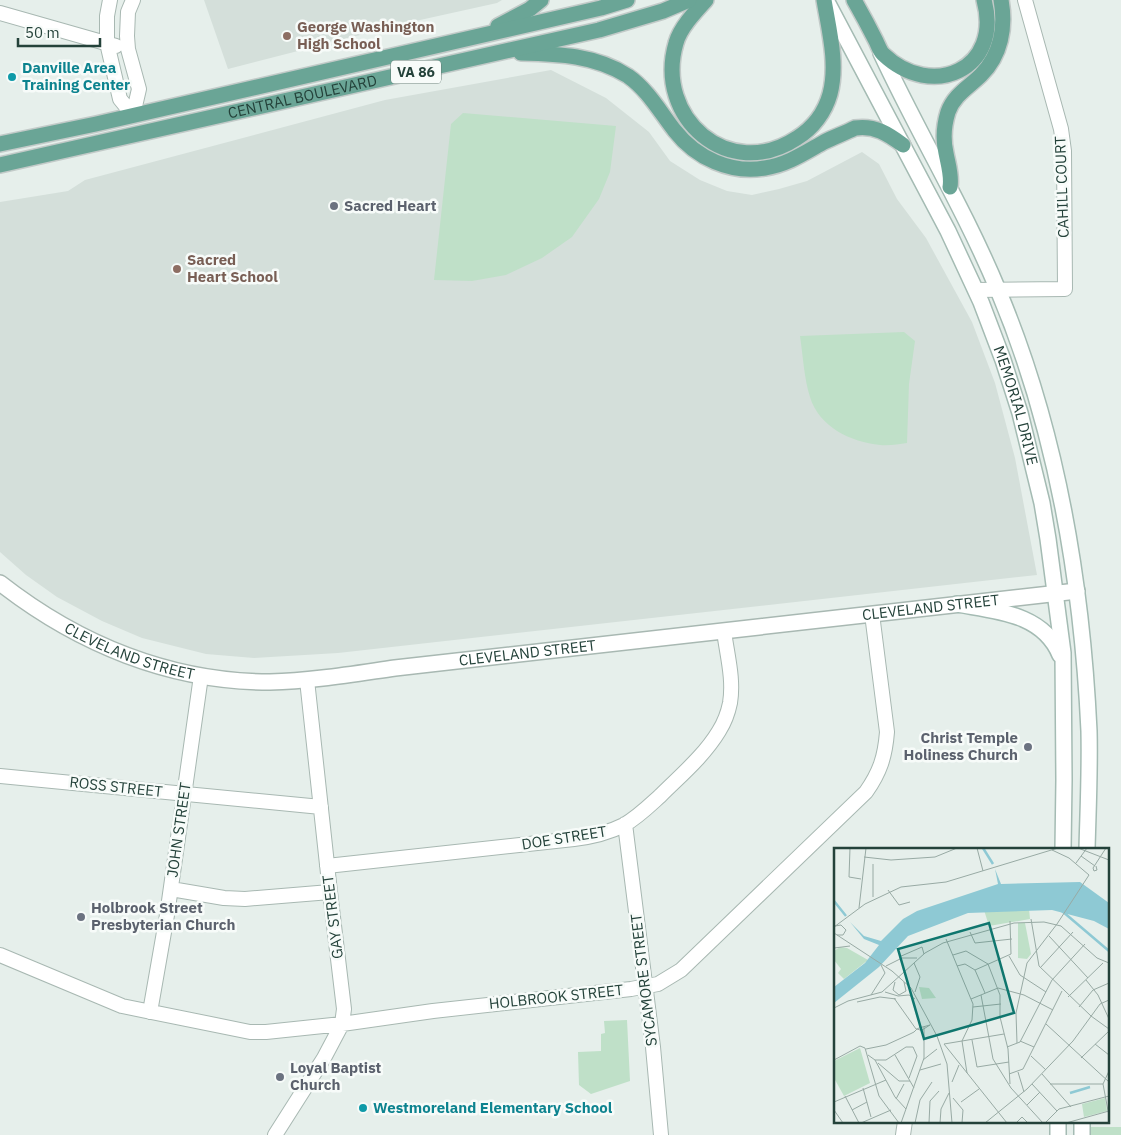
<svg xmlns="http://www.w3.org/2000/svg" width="1121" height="1135" font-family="'IBM Plex Sans',sans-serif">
  <rect width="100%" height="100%" fill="#e6efeb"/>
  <path fill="#d4dfda" d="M 204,0 L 502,0 L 497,3 L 411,22 L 228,69 Z
    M 551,70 L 606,98 L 649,132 L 670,161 L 700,180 L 727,191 L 752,195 L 779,189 L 807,181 L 862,152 L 879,164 L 897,199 L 926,238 L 972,322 L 995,383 L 1015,458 L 1037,575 L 338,653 L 254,658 L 206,654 L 142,638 L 102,621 L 57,597 L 26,575 L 0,552 L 0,202 L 68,191 L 85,180 L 385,100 Z"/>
  <path fill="#bfe0c8" d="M 463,113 L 616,126 L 610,172 L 599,199 L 572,237 L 542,258 L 506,275 L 472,281 L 434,280 L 451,124 Z
    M 904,332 L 915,341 L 909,384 L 907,443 C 899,444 889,446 880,445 C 851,442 819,427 810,397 C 804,378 803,356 800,336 Z
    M 627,1020 L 630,1081 L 591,1094 L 579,1085 L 578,1052 L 601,1051 L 601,1034 L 605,1033 L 604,1021 Z
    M 1091,1127 L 1121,1127 L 1121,1135 L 1090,1135 Z"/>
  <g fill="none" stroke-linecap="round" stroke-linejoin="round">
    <defs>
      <path id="minor" d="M 110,0 L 107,16 L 107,43 L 120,99 L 133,115 L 139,89 L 128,49 L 127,36 L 128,12 L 133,0
        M 0,13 L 116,46
        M 976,290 L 1065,289 L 1064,151 L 1061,129 L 1025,0
        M 0,776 L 321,807
        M 625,824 L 653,1047 L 661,1135
        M 327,866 L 574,839 C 591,837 608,833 624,825 C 638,817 649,806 660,796 C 680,776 704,756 719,731 C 724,723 728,713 730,703 C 734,679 727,655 724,631
        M 171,889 L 224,898 L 245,899 L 330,892
        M 0,955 L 122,1006 L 250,1032 L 266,1032 L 342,1024 L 433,1011 L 631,989 L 658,984 L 681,970 L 866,792 C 880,772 885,757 887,732 L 872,614
        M 150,1012 L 167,915 L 201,676
        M 275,1135 L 324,1058 L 342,1024 L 344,1009 L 330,892 L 307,680
        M 903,1135 L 905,1121"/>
      <g id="tertiary">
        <path id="s1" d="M 0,583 C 78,644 170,682 270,682 C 312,681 353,674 395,668 L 1077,591"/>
      </g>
      <g id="secondary">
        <path id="s2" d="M 826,0 L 948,231 L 981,302 L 1003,360 L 1020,413 L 1042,503 L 1048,539 L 1063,653 L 1064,780 L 1063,849"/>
        <path d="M 881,53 C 918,133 964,208 998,290 C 1057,430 1082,581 1089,731 C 1090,770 1088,810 1087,849"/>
        <path d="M 957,604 C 995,611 1043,613 1060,655"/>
        <path d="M 1058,1135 L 1058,1121"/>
        <path d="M 1082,1135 L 1082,1121"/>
      </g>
      <g id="primary">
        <path d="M 706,0 C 695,12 680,28 676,43 C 654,118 729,183 797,138 C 813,128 825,112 830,94 C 838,64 829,30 824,0"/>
        <path d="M 854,0 C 862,14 869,27 876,41 C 878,45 880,51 883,54 C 932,101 1003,69 984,0"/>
        <path d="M 498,26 L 530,9 L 541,0"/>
        <path d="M 521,53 C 559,54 595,55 628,76 C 648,90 660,112 675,131 C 696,158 731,174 765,168 C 787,165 806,152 824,142 C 834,137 845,133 855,128 C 875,125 888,134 903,145"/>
        <path d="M 0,144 L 96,124 L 601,8 L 627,0"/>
        <path id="s3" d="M 0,165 L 599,30 L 663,11 L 689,0"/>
        <path d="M 950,187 C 952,176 948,164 946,153 C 943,140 944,125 948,112 C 954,95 969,87 981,75 C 1001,55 1006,27 1001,0"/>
      </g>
    </defs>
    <use href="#minor" stroke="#a8b8b2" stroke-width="16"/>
    <use href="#tertiary" stroke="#a8b8b2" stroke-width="18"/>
    <use href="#secondary" stroke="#a4bbb3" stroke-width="18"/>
    <use href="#primary" stroke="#c2cac8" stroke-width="18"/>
    <use href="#minor" stroke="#fff" stroke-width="14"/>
    <use href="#tertiary" stroke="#fff" stroke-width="15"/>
    <use href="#secondary" stroke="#fff" stroke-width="15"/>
    <use href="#primary" stroke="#6aa596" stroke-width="15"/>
  </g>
  <g fill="#8d6e63" stroke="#f7fbf9" stroke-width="2">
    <circle cx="287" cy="36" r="5"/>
    <circle cx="177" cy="269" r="5"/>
  </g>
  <g fill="#0f9aa8" stroke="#f7fbf9" stroke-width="2">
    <circle cx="12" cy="77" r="5"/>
    <circle cx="363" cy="1108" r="5"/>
  </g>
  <g fill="#6b7280" stroke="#f7fbf9" stroke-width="2">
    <circle cx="334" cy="206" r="5"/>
    <circle cx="1028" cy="747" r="5"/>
    <circle cx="81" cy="917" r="5"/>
    <circle cx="280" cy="1077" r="5"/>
  </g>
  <g text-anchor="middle" stroke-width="5" stroke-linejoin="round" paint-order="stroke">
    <rect fill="#f7fbf9" stroke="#637a73" stroke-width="1" x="391" y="60.5" width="50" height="23" rx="4"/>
    <g font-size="14" font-weight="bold" fill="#24423a">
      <text x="416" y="77">VA 86</text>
    </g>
    <g font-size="15" font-weight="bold" fill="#785e54" stroke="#f7fbf9" text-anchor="start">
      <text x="297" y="32">George Washington<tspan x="297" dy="17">High School</tspan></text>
      <text x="187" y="265">Sacred<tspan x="187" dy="17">Heart School</tspan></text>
    </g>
    <g font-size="15" font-weight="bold" fill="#0d838f" stroke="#f7fbf9" text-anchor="start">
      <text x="22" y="73">Danville Area<tspan x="22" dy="17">Training Center</tspan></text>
      <text x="373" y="1113">Westmoreland Elementary School</text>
    </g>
    <g font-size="15" fill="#24423a" stroke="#f7fbf9">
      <text dy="5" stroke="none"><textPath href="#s3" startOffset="310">CENTRAL BOULEVARD</textPath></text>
      <text transform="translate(1062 187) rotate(-92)" y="5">CAHILL COURT</text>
      <text dy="5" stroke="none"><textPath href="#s2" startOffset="449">MEMORIAL DRIVE</textPath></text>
      <text dy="5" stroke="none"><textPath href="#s1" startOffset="958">CLEVELAND STREET</textPath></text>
      <text dy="5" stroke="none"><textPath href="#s1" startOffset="148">CLEVELAND STREET</textPath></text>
      <text dy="5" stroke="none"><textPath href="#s1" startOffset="552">CLEVELAND STREET</textPath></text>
      <text transform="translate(116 787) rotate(6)" y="5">ROSS STREET</text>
      <text transform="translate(179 830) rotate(-82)" y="5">JOHN STREET</text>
      <text transform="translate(564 838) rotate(-9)" y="5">DOE STREET</text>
      <text transform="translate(333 917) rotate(-97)" y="5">GAY STREET</text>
      <text transform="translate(644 980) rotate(-97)" y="5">SYCAMORE STREET</text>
      <text transform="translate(556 997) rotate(-6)" y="5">HOLBROOK STREET</text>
    </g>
    <g font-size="15" font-weight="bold" fill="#5b616d" stroke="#f7fbf9" text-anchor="start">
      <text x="344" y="211">Sacred Heart</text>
      <text x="1018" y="743" text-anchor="end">Christ Temple<tspan x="1018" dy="17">Holiness Church</tspan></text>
      <text x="91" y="913">Holbrook Street<tspan x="91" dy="17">Presbyterian Church</tspan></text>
      <text x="290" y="1073">Loyal Baptist<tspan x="290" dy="17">Church</tspan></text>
    </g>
  </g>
  <g transform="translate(834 848)">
    <rect width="275" height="275" fill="#e6efeb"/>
    <path d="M 195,61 L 196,71 L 155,78 L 150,62 ZM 184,75 L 191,75 L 197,106 L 193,111 L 184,110 ZM 6,99 L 13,100 L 34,112 L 10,131 L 4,125 L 7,121 L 0,112 L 0,103 ZM 85,139 L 95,140 L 102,150 L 88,151 ZM 26,200 L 36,235 L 10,248 L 0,230 L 0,213 ZM 271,250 L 273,263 L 250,269 L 248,256 Z" fill="#bfe0c8"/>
    <path d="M 161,21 L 167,36 L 246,34 L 275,55 L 275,81 L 260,73 L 218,62 L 134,65 L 74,88 L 45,119 L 0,155 L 0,139 L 31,115 L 45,97 L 30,91 L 16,74 L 30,88 L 47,93 L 69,71 L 83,63 L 164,36 Z" fill="#8ec9d4"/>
    <path fill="none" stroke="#8ec9d4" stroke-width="2.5" d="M 149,0 L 159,16M 0,53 L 12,68M 228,63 L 275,103M 236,245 L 256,239"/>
    <path fill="none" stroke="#98aaa4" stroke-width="1" d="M 16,0 L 15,29 L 27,31M 143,0 L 149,23M 244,0 L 275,12M 218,2 L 235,10 L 255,27 L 223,76M 247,8 L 261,18M 30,9 L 57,12 L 101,9 L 123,0M 242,15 L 253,0M 39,16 L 39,49M 262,18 L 263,22 L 260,23 L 259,20 L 272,0M 54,42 L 65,57 L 76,54M 25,60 L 32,0M 197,71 L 205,118 L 257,168M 1,78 L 7,77 L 12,82 L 9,87 L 3,87M 0,79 L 31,56 L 67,39 L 112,34 L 224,0M 136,84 L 141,95 L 178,91M 0,85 L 58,123 L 77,140 L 103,188 L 113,216 L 118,275M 215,88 L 254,130M 112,91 L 139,156 L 138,172 L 128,193 L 133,225M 0,100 L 16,98M 119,107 L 132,103 L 154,116 L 166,147 L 166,169 L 174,201 L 176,236M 175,108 L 186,127 L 212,144M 65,109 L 88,99 L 90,106M 80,115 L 86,129 L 81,144M 52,118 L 68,110 L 83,110M 123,118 L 131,116 L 141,122 L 151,145M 206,120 L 239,84M 141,122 L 177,106 L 176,73M 252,132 L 264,147 L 275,171M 61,134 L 59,142 L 65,147 L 72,143 L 70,134M 51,144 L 64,148 L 75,147 L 81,151M 37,147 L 51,125 L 47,117M 147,147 L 159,211 L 177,240 L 209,275M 234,149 L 269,115M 137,151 L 164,140 L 190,147 L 219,162M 23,154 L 46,149 L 62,151M 139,159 L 167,156M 245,159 L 259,142 L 275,135M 0,160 L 14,153 L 48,144 L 91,105 L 109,95 L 180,75 L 210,74 L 227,78 L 263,110 L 275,115M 257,168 L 275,181M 212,176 L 275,234M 170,186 L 110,196 L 173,275M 138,192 L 143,219 L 175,214M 186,193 L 200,199M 183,195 L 182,165 L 193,115 L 223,76M 261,196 L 275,207M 173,199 L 186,194 L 218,132 L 251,96M 32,201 L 52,197 L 76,186 L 80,184 L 83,181 L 85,180 L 96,177 L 88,182 L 86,182 L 83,181 L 82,181 L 60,150M 34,207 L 41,212 L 61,249 L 72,261M 61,207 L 80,240M 197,208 L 212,222M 247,210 L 275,183M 0,212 L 26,198 L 31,200 L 45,248 L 65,275M 41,212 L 52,212 L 72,199 L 79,199 L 83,208 L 75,230M 89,212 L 103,201M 44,215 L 65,233 L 76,233M 86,222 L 107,216M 275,223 L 269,236 L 275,268M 184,224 L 190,244M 175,226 L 189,221 L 228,143M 208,226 L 237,259M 118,234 L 125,217M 198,236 L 223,263M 216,236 L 269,236M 29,240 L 37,269M 11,248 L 25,275M 119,250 L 129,262 L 128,275M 62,251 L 70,236M 86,252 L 98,234M 0,254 L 52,232M 127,254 L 145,241M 193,257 L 206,244M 0,262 L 9,275M 18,262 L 33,254M 27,275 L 57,262M 67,275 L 90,210 L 90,179M 81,275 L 86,252M 95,275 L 96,253 L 105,243M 106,275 L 107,261 L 115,245M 151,275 L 193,241 L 239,193 L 266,156 L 275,152M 182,275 L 188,269 L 194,275M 211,275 L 225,261 L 275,248M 232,275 L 275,263"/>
    <path fill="#0f766e" fill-opacity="0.15" stroke="#0f766e" stroke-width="2.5" d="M 155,75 L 180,165 L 90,191 L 64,101 Z"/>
    <rect width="275" height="275" fill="none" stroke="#24423a" stroke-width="2.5"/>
  </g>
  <path d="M18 38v8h82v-8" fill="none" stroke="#24423a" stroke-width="2.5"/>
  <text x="25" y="38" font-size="15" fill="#24423a" stroke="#f7fbf9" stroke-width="4" paint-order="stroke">50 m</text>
</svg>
